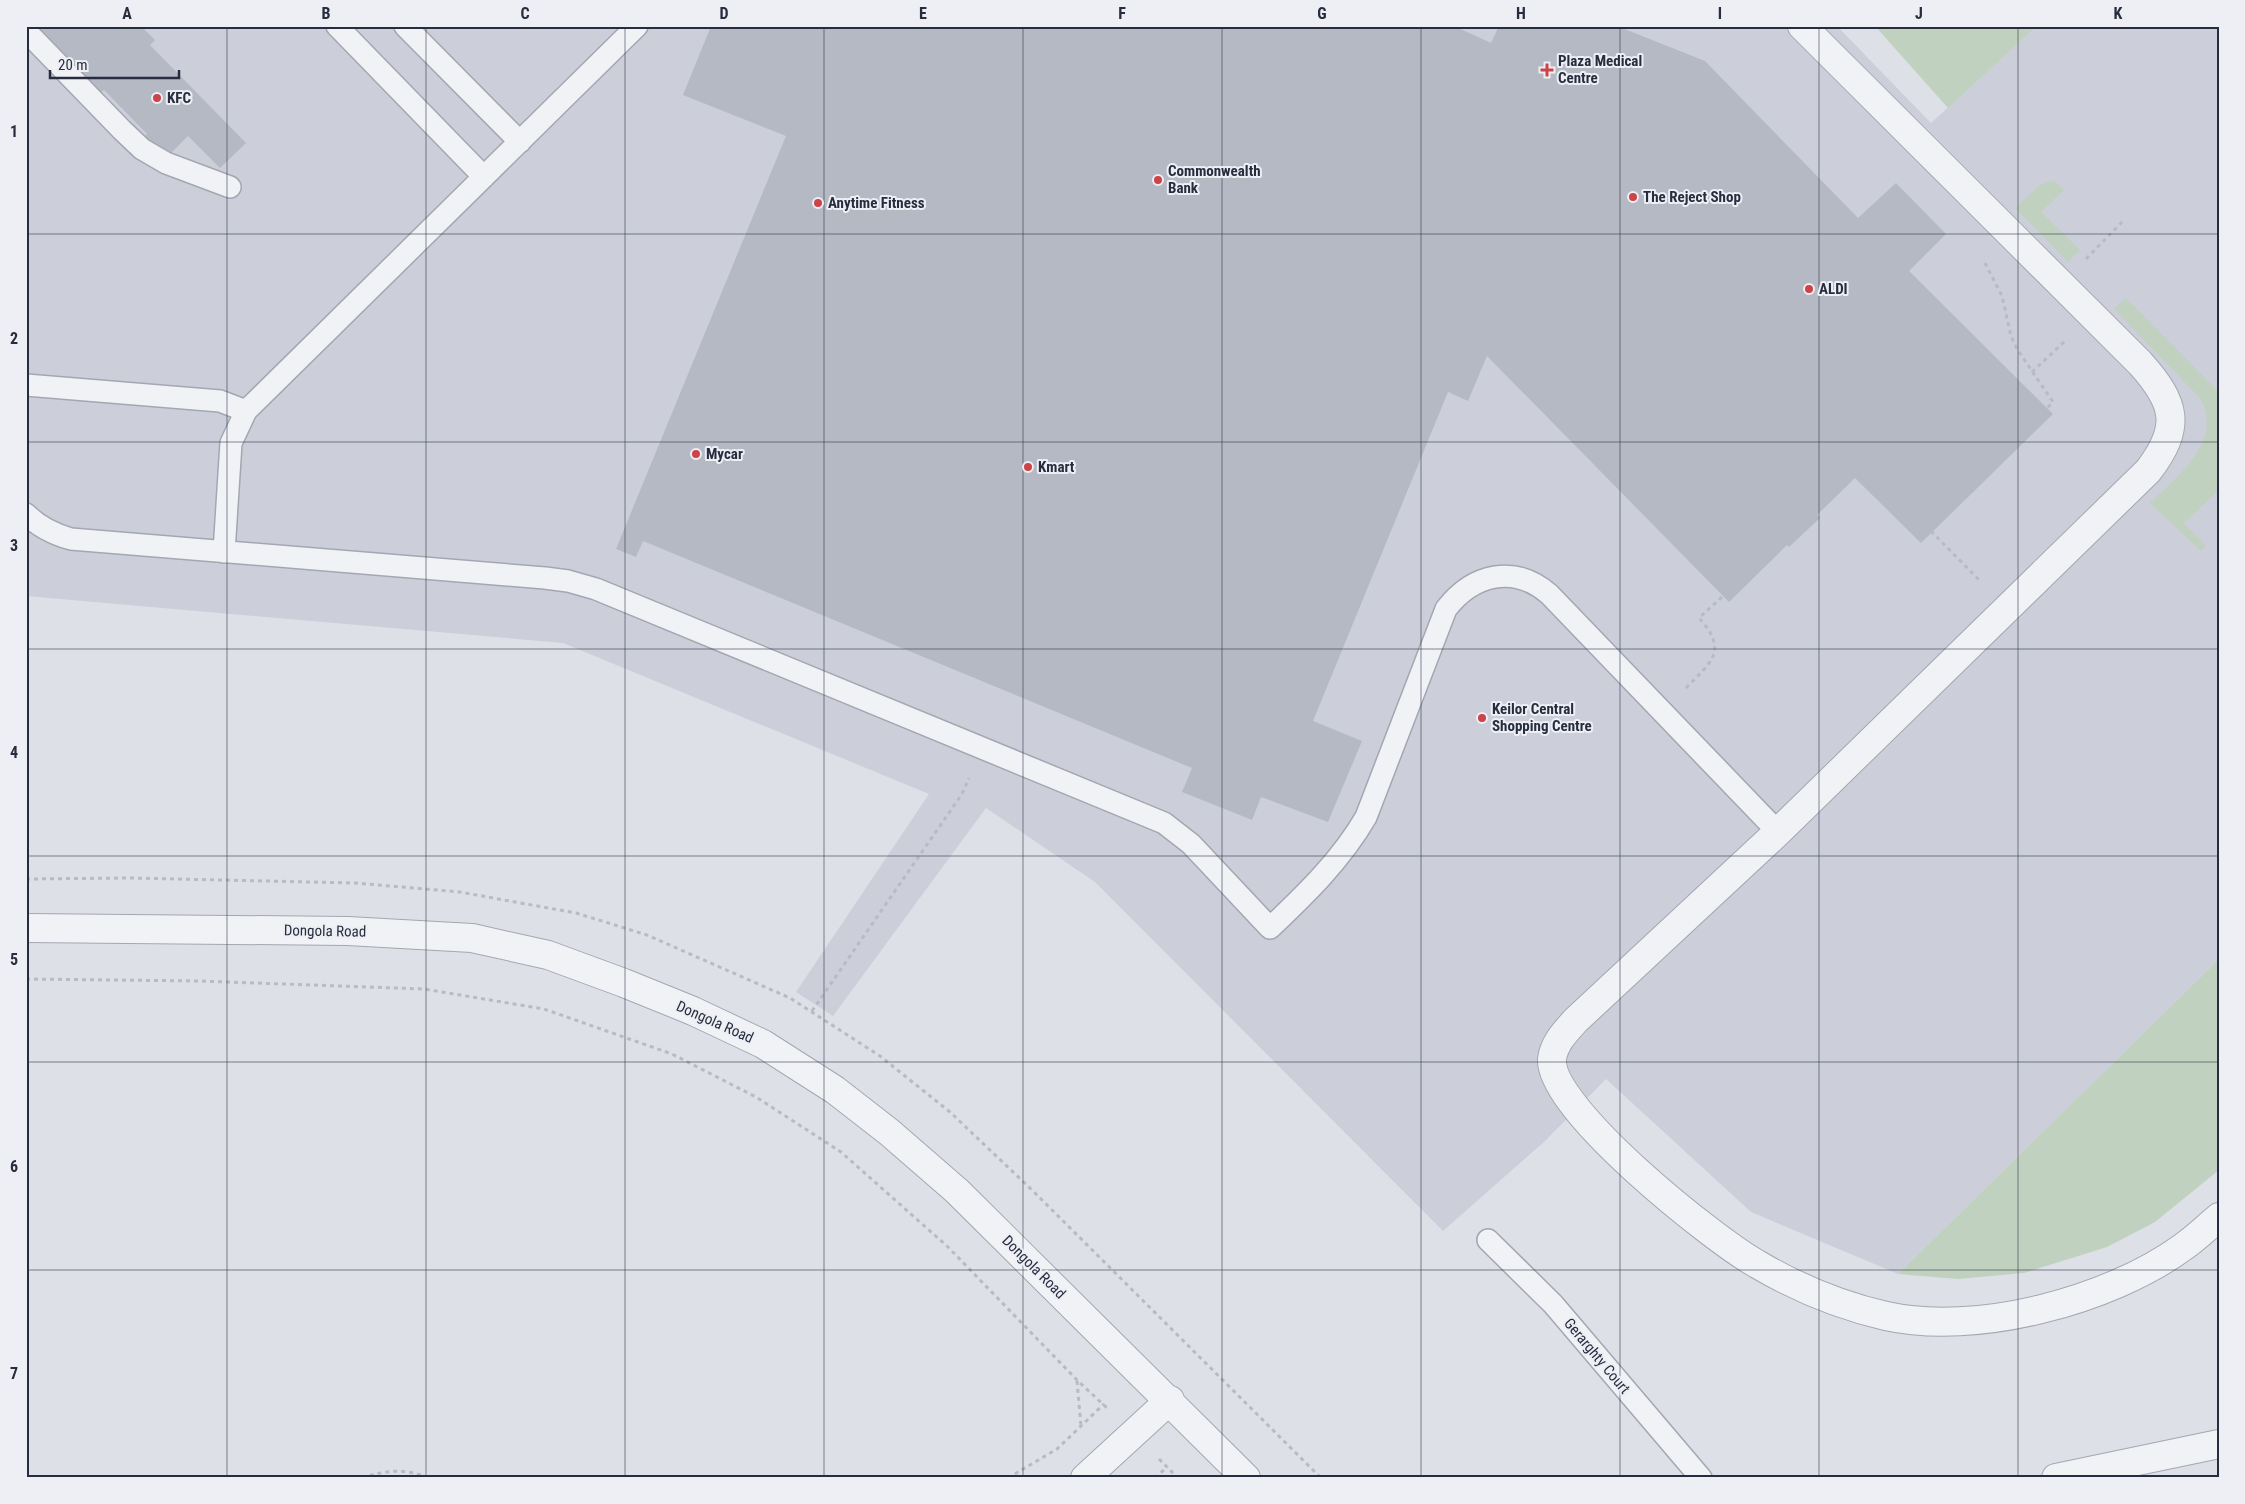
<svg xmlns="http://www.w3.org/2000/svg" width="2245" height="1504" font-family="'Roboto Condensed',sans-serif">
  <rect width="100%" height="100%" fill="#dee0e7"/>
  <path fill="#cccfd9" d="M 26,26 L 1837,26 L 1931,123 L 2037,26 L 2219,26 L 2219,959 L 1898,1274 L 1751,1212 L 1606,1079 L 1544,1142 L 1443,1231 L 1095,882 L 986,808 L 833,1016 L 796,992 L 929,794 L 563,643 L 26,596 Z"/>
  <path fill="#c1d1bf" d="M 1875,26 L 2037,26 L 1948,108 Z
    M 2051,181 L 2057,183 L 2064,190 L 2041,212 L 2080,250 L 2068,262 L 2015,208 L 2040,185 Z
    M 2126,298 L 2219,392 L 2219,490 L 2184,523 L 2206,546 L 2201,551 L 2150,503 C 2178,475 2226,440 2199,397 L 2114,309 Z
    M 2219,959 L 2219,1170 L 2155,1222 L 2107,1247 L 2024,1273 L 1958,1279 L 1898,1274 Z"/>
  <path fill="#b5b9c4" d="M 35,26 L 141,26 L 155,40 L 150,45 L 246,143 L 220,168 L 188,136 L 155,169 L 134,148 L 147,134 L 104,90 L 100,93 Z
    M 711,26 L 1454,26 L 1491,43 L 1499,26 L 1617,26 L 1705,61 L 1858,218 L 1896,183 L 1946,234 L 1909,271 L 2053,414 L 1921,543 L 1855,478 L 1817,515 L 1820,518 L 1789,547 L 1787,545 L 1729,602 L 1487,356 L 1468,401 L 1448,392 L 1313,721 L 1362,741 L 1328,822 L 1261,797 L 1252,820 L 1182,792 L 1192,768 L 643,541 L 636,557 L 616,549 L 786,136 L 683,95 Z"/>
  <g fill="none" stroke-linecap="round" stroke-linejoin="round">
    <defs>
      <path id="lane" d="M 337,26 L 484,177
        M 405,26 L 520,142
        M 26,31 L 122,130 L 142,149 L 166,163 L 230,187
        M 26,385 L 220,401 L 246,411
        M 26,514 C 39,527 53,534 71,539 L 545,578 L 568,581 L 596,589 L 1164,823 L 1191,844 L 1270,928 C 1306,894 1341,860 1366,817 L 1446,609 C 1473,574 1514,564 1549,594 L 1778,832
        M 224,552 L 231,443 L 246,411 L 637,26
        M 1488,1240 L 1553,1304 L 1701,1478"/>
      <path id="street" d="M 1802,26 L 2140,363 C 2176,403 2182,427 2148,471 L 1778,832 L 1576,1020 C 1566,1031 1554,1043 1552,1059 C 1548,1108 1714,1240 1757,1264 C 1796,1287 1842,1306 1886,1316 C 1976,1336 2109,1301 2183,1247 C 2196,1238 2207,1227 2219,1217
        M 26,928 L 348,931 L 472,938 L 548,955 L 624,983 L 693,1011 L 763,1044 L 835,1090 L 889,1132 L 957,1191 L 1246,1478
        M 1085,1478 L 1170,1400
        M 2056,1478 L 2219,1444"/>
    </defs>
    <use href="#lane" stroke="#a3a7b1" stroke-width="24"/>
    <use href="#street" stroke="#a3a7b1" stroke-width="30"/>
    <path stroke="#b8bbc2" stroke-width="3" stroke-dasharray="4 4" stroke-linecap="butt" d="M 2086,259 L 2122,222
      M 1985,263 L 2002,296 L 2011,336 L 2017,349 L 2053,402 L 2046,409
      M 2032,372 L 2066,340
      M 1931,531 L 1981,582
      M 1686,688 C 1711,662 1729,651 1699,618 L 1723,596
      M 26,879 L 131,878 L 355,883 L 460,892 L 576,913 L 647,935 L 790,998 L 880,1056 L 950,1112 L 1033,1191 L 1321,1478
      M 26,979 L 199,981 L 424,989 L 544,1009 L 672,1054 L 756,1097 L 841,1152 L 948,1247 L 1077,1380 L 1108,1409
      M 812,1011 L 962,794 L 969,778
      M 1077,1381 L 1081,1426
      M 1159,1459 L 1178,1478
      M 362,1478 C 386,1470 405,1468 429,1478
      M 1008,1478 L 1057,1449 L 1104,1404
      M 1155,1478 L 1167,1467"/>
    <use href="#lane" stroke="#f0f2f6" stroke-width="21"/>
    <use href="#street" stroke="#f0f2f6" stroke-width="28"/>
  </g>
  <path fill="none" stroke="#272d3e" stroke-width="1" stroke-opacity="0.55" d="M 227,26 L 227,1478M 426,26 L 426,1478M 625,26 L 625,1478M 824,26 L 824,1478M 1023,26 L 1023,1478M 1222,26 L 1222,1478M 1421,26 L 1421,1478M 1620,26 L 1620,1478M 1819,26 L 1819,1478M 2018,26 L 2018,1478M 26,234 L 2219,234M 26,442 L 2219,442M 26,649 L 2219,649M 26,856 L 2219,856M 26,1062 L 2219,1062M 26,1270 L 2219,1270"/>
  <g fill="#cc4348" stroke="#edeff5" stroke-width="2">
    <path d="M1544.5 62.5h5v5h5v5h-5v5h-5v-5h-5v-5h5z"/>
    <circle cx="157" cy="98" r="5"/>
    <circle cx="1158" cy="180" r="5"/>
    <circle cx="1633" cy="197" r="5"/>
    <circle cx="818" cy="203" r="5"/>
    <circle cx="1809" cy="289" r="5"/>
    <circle cx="696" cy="454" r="5"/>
    <circle cx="1028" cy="467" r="5"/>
    <circle cx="1482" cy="718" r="5"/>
  </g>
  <g text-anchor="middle" stroke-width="4" stroke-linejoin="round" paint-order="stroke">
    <g font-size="15" font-weight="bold" fill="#272d3e" stroke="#edeff5" text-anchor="start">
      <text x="1558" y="66">Plaza Medical<tspan x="1558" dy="17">Centre</tspan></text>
      <text x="167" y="103">KFC</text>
      <text x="1168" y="176">Commonwealth<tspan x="1168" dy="17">Bank</tspan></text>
      <text x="1643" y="202">The Reject Shop</text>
      <text x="828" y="208">Anytime Fitness</text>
      <text x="1819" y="294">ALDI</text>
      <text x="706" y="459">Mycar</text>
      <text x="1038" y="472">Kmart</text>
      <text x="1492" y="714">Keilor Central<tspan x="1492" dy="17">Shopping Centre</tspan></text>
    </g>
    <g font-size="15" fill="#272d3e" stroke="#edeff5">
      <text transform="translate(325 931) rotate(1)" y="5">Dongola Road</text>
      <text transform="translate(715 1022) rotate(24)" y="5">Dongola Road</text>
      <text transform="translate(1034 1267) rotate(45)" y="5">Dongola Road</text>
      <text transform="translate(1597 1356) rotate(50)" y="5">Gerarghty Court</text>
    </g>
  </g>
  <rect width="2245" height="1504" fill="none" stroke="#edeff5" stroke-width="55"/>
  <path d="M50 70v8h129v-8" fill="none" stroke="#272d3e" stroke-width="2.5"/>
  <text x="58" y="70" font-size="15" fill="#272d3e" stroke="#edeff5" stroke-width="4" paint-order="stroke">20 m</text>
  <rect x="28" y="28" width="2190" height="1448" fill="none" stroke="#272d3e" stroke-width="2"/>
  <g font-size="16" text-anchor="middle" font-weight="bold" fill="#272d3e">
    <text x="127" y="19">A</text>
    <text x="326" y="19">B</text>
    <text x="525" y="19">C</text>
    <text x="724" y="19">D</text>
    <text x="923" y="19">E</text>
    <text x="1122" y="19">F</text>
    <text x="1322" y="19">G</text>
    <text x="1521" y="19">H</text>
    <text x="1720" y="19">I</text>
    <text x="1919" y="19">J</text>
    <text x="2118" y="19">K</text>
    <text x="14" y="137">1</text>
    <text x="14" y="344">2</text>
    <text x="14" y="551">3</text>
    <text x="14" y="758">4</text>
    <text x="14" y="965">5</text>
    <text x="14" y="1172">6</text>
    <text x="14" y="1379">7</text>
  </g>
</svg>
